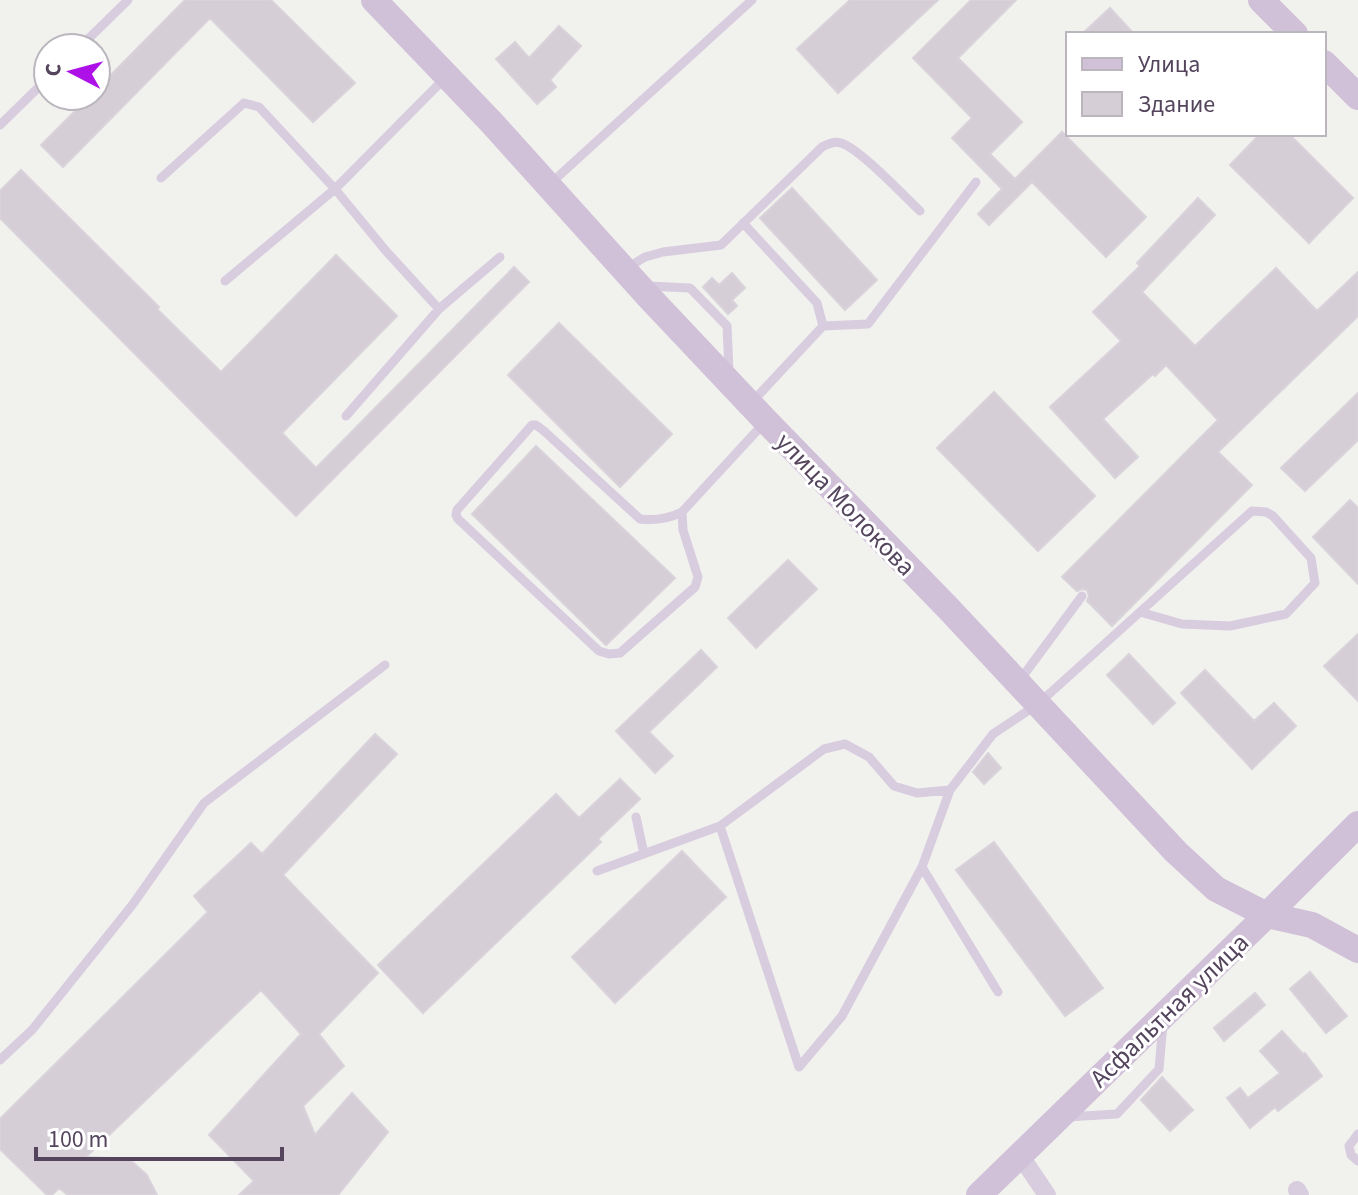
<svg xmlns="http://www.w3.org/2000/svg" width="1358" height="1195" font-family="'Source Sans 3',sans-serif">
  <rect width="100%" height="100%" fill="#f1f1ee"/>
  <path fill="#d5ced6" stroke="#d9d2da" stroke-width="2" d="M 185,0 L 271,0 L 355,83 L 313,122 L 210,18 L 63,167 L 41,145 L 90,96 L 96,96 L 96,90 Z
    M 850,0 L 938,0 L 838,93 L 797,49 Z
    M 971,0 L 1016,0 L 958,58 L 1022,122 L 990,154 L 1015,179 L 1062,132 L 1146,217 L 1106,257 L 1032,182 L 989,225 L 978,214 L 1002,189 L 952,138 L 972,118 L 913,58 Z
    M 1110,8 L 1134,34 L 1082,34 Z
    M 559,26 L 581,46 L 550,80 L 556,87 L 537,104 L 496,59 L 515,42 L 529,58 Z
    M 1260,134 L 1289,134 L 1353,198 L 1309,243 L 1230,165 Z
    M 21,170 L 159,307 L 157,309 L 221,372 L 336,255 L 397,316 L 282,433 L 316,468 L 514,267 L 529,282 L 296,516 L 0,218 L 0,191 Z
    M 792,188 L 877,280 L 845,310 L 760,218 Z
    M 1198,198 L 1215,215 L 1142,292 L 1195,346 L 1276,268 L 1317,311 L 1358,272 L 1358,316 L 1218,452 L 1252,485 L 1112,626 L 1087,601 L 1089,596 L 1087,590 L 1082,589 L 1077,591 L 1062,577 L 1218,420 L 1166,365 L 1155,376 L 1153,374 L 1103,419 L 1138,457 L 1115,478 L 1050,407 L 1121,341 L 1093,312 L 1140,266 L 1137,263 Z
    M 732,273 L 745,288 L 732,300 L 737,306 L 728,314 L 703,287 L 712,278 L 719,285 Z
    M 559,323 L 672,434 L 620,487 L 508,375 Z
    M 994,392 L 1095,496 L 1038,551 L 937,448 Z
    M 1358,393 L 1358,440 L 1305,491 L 1281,468 Z
    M 536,446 L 675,578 L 606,645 L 472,514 Z
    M 1350,500 L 1358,508 L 1358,584 L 1313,537 Z
    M 788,560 L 817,589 L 756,648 L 728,618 Z
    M 1358,634 L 1358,701 L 1324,666 Z
    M 701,650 L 717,667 L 649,732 L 673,756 L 655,773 L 616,731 Z
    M 1129,654 L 1175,703 L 1153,724 L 1107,675 Z
    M 1205,670 L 1254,721 L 1274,703 L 1296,726 L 1252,769 L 1181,693 Z
    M 375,734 L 397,754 L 283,875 L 378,973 L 319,1034 L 344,1066 L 303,1106 L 315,1135 L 352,1093 L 388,1132 L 338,1195 L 239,1195 L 254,1181 L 209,1135 L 301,1034 L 261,990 L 86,1157 L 129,1159 L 147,1175 L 157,1195 L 68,1195 L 59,1188 L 52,1195 L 47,1195 L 0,1149 L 0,1119 L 208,912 L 194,896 L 251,843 L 262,854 Z
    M 988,753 L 1001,768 L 984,784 L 973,772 Z
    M 620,779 L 640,799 L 598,839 L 601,842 L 423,1013 L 378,965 L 556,794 L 579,818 Z
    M 994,842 L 1103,988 L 1065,1016 L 956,870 Z
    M 682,851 L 726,897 L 615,1003 L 572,957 Z
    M 1310,972 L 1347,1016 L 1326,1033 L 1290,989 Z
    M 1255,993 L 1265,1005 L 1224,1041 L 1214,1028 Z
    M 1282,1031 L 1303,1054 L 1305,1053 L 1322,1076 L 1278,1111 L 1275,1107 L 1250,1128 L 1227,1098 L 1240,1088 L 1248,1098 L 1280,1073 L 1260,1051 Z
    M 1162,1077 L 1193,1110 L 1170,1131 L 1141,1100 Z"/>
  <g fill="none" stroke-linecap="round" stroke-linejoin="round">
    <path stroke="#d8ccdf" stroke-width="9" d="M 79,48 L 128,0
      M 0,125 L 48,78
      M 161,178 L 244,103 L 259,107 L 335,189 L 386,251 L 439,309 L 346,416
      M 551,183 L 752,0
      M 743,223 L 817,303 L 823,326
      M 627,268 L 645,257 L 663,252 L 721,245 L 822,147 C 828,144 834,141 841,143 C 860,149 903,195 920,211
      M 225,281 L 335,189 L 444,79
      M 648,286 L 690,288 L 727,326 L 729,371
      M 439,309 L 500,257
      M 752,402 L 823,326 L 868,324 L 976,182
      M 682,512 L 683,530 L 698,577 L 695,587 L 620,653 L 609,654 L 599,651 L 458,519 L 456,515 L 457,510 L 532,425 L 536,425 L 544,431 L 640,519 C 656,521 668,519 682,512 L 764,423
      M 1020,680 L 1082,596
      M 636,817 L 644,854
      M 720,826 L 824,749 L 845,744 L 869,757 L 894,786 L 917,793 L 950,790
      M 597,871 L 720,826 L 799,1067
      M 998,992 L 922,867 L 950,790 L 993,734 L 1038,704 L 1252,511 L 1266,512 L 1273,516 L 1311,558 L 1315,583 L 1286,614 L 1230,626 L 1182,624 L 1140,612
      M 0,1060 L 32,1030 L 133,904 L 204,803 L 385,665
      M 799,1067 L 842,1016 L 922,867
      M 1067,1117 L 1117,1114 L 1159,1069 L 1163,1024
      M 1358,1134 L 1349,1146 L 1351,1155 L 1358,1161"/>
    <path stroke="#d8ccdf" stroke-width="18" d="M 1020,1155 L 1047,1195
      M 1297,1190 L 1300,1195"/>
    <path stroke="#d0c0d8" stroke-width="26" d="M 374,0 L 492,123 L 647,295 L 766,421 L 948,608 L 1176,852 L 1216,889 L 1267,915 L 1312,925 L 1358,950
      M 1261,0 L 1295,34
      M 1324,63 L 1358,97
      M 979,1195 L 1267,915 L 1358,824"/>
  </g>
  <g text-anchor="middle" stroke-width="6" stroke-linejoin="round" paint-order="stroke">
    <g font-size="26" fill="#54455d" stroke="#fff">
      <text transform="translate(846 504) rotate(46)" y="9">улица Молокова</text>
      <text transform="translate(1169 1010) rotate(-44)" y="9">Асфальтная улица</text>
    </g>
  </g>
  <rect x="1066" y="32" width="260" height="104" fill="#ffffff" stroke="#bbb5be" stroke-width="2"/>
  <rect x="1082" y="58" width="40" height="12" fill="#d0c0d8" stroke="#bbb5be" stroke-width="2"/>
  <text x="1138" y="72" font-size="24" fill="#54455d">Улица</text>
  <rect x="1082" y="92" width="40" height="24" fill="#d5ced6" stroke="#bbb5be" stroke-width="2"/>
  <text x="1138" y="112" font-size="24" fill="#54455d">Здание</text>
  <g transform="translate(72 72) rotate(276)"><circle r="38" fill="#ffffff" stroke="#bbb5be" stroke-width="2"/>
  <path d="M0-6L14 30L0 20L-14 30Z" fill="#ad11e8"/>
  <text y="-12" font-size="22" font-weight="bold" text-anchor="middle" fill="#54455d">С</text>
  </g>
  <path d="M36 1147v12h246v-12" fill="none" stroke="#54455d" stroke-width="4"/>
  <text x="48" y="1147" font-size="24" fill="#54455d" stroke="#ffffff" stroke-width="6" paint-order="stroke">100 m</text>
</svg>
